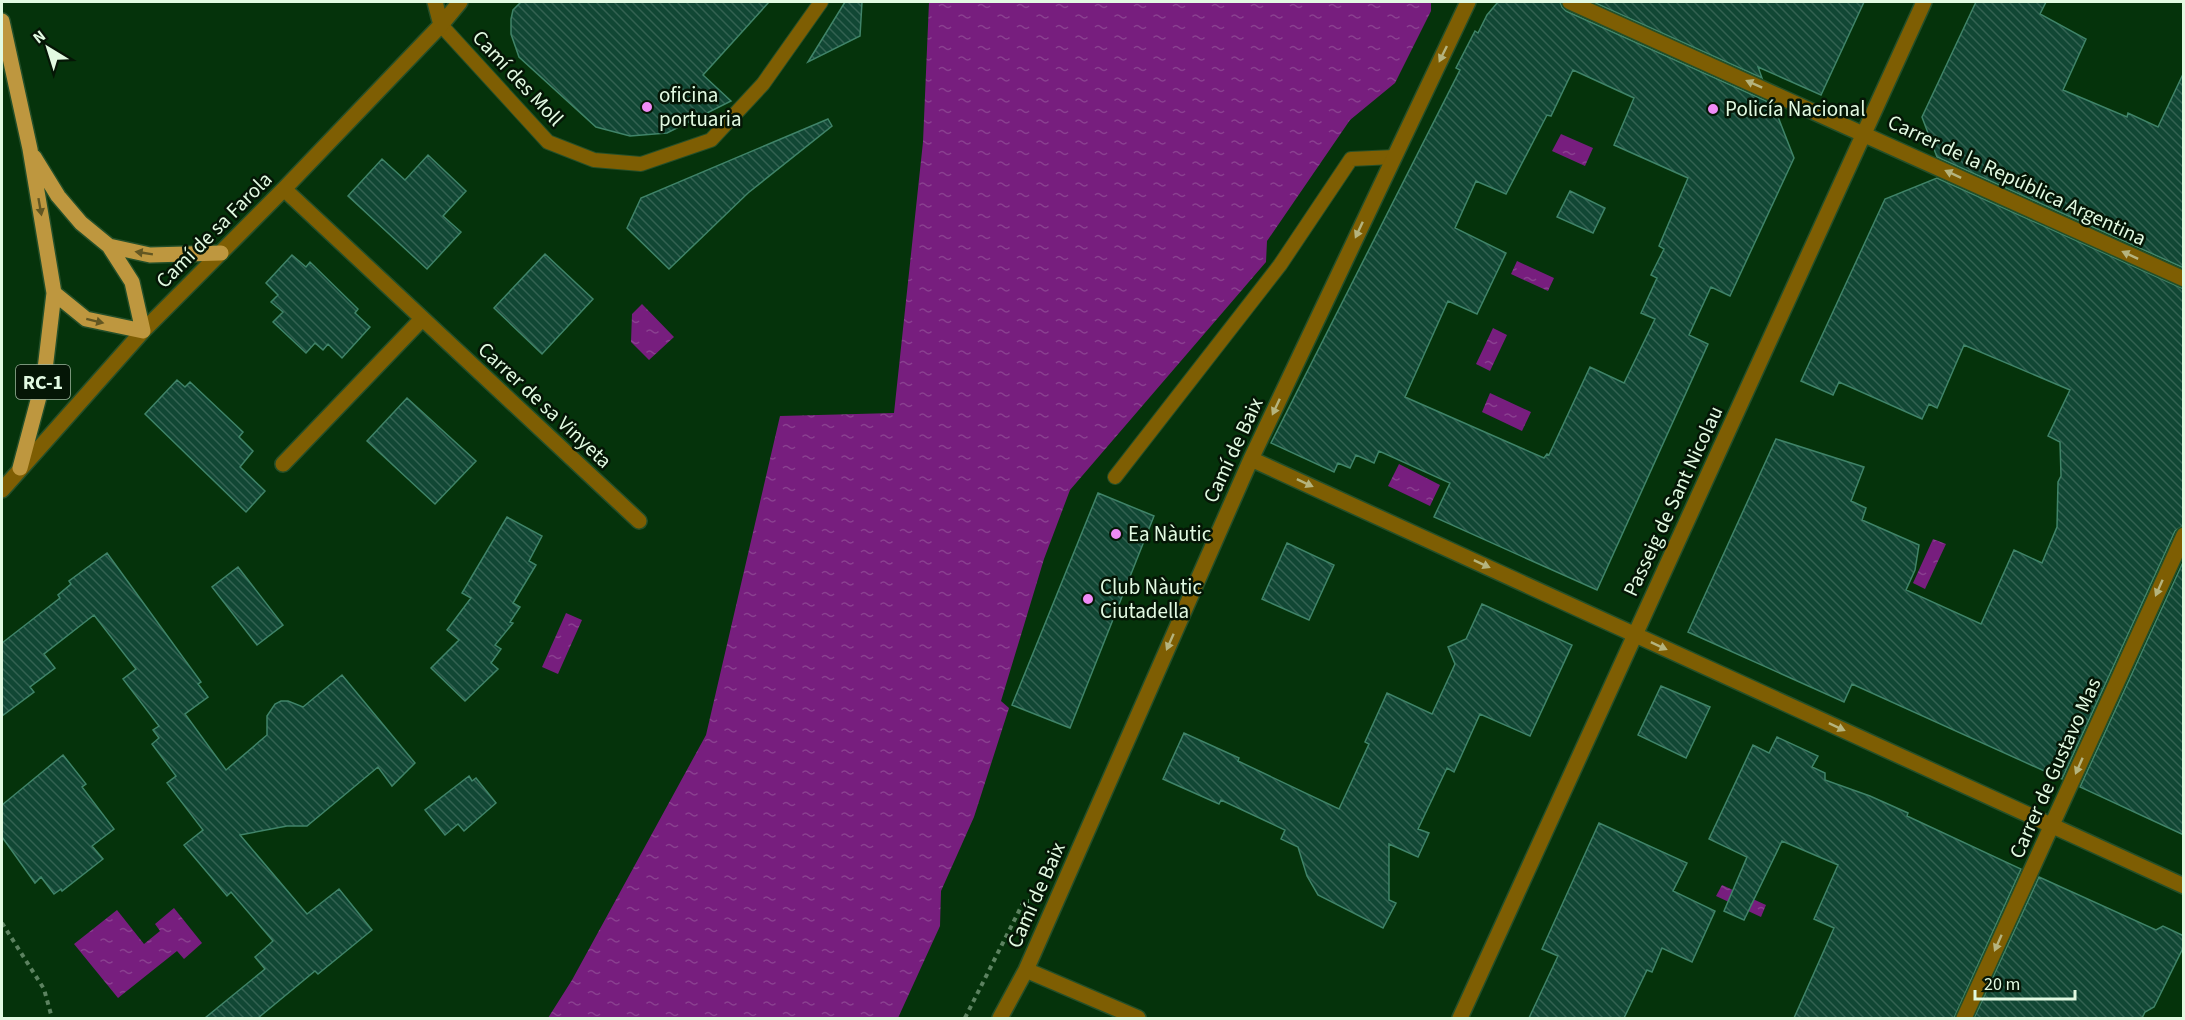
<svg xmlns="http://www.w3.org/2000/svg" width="2185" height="1020" font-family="'Source Sans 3',sans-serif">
  <defs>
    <pattern id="water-ripples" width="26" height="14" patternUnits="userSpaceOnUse" patternTransform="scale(1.5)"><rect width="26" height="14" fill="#771e7e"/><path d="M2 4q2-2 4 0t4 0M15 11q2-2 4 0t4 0" fill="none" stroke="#8a4090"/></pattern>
    <pattern id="building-back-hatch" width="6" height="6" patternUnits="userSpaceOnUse" patternTransform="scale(1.5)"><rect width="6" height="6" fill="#114734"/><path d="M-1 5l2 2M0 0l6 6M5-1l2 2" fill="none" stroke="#336251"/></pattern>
  </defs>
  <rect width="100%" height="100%" fill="#05330b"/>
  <path fill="url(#water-ripples)" d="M 929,2 L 1431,2 L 1431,11 L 1395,83 L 1350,120 L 1267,241 L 1266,262 L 1070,490 L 1044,559 L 1001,701 L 1009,708 L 974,817 L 941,891 L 940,926 L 898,1018 L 548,1018 L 572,980 L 706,735 L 780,416 L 894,413 L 923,142 Z
    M 1561,134 L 1593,148 L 1585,166 L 1552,151 Z
    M 1517,261 L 1554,278 L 1548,291 L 1511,274 Z
    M 642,304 L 674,337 L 649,360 L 631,342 L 632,314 Z
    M 1493,328 L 1507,335 L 1490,371 L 1476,364 Z
    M 1490,393 L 1531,412 L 1522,431 L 1482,412 Z
    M 1399,464 L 1440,485 L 1430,506 L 1388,486 Z
    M 1933,539 L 1946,544 L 1925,589 L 1913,583 Z
    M 566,613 L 582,620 L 558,674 L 542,667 Z
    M 1722,885 L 1766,905 L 1761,917 L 1716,896 Z
    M 174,908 L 202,943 L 184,959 L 177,951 L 118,998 L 74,944 L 117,910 L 144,944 L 160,931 L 155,924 Z"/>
  <path fill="url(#building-back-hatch)" stroke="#408469" stroke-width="1.5" fill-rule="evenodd" d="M 521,2 L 769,2 L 703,75 L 731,101 L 667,133 L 630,136 L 596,127 L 519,57 L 511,34 L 511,19 L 513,10 Z
    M 845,2 L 862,2 L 860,36 L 808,62 Z
    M 1498,2 L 1560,2 L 1562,7 L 1566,11 L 1773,104 L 1794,158 L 1730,296 L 1711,287 L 1689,335 L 1708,344 L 1597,590 L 1434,517 L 1450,483 L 1379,451 L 1374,463 L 1356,455 L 1350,468 L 1338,463 L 1334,472 L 1271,443 L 1460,70 L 1456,68 L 1475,31 L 1478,33 L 1487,15 ZM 1573,70 L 1634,98 L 1614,145 L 1688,178 L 1659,246 L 1664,249 L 1651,275 L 1657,278 L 1641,313 L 1655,319 L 1624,383 L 1590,367 L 1549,455 L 1547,454 L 1544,458 L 1405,397 L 1448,301 L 1477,314 L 1506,253 L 1455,228 L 1476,181 L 1506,194 L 1547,115 L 1551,116 Z
    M 1593,2 L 1864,2 L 1821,95 L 1758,67 L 1762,78 Z
    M 1976,2 L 2046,2 L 2040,14 L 2086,39 L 2063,90 L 2127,117 L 2128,113 L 2158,127 L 2184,72 L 2184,268 L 1937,157 L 1922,117 Z
    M 828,119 L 832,126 L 748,193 L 669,269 L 627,228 L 641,198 Z
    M 428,155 L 466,191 L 443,216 L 461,232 L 427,269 L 348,196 L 382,159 L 405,180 Z
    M 1937,178 L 2184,289 L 2184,525 L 2175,531 L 2062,779 L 1852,684 L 1844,702 L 1688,632 L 1776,439 L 1864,467 L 1851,501 L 1866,508 L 1862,520 L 1919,545 L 1915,570 L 1906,590 L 1981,624 L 2014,550 L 2042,563 L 2057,527 L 2058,482 L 2061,476 L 2060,442 L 2048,436 L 2070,390 L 1964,345 L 1937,408 L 1929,404 L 1922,419 L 1839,382 L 1833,395 L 1801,381 L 1885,199 Z
    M 1570,191 L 1605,208 L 1593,233 L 1557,217 Z
    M 545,254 L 593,299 L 542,354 L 494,308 Z
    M 292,255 L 306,267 L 310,262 L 358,309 L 355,313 L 370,327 L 342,358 L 328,344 L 323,350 L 315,343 L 306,353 L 273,322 L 283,312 L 271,302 L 278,295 L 266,283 Z
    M 177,380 L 185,387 L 190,382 L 243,432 L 239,437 L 253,451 L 240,467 L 265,491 L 246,512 L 145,414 Z
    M 407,398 L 476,461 L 435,504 L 367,441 Z
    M 1098,493 L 1154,516 L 1070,728 L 1012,705 Z
    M 507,517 L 542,536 L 529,561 L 536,565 L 513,603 L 520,607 L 510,622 L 513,623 L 495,645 L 501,649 L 491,663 L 498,669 L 465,701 L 431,668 L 459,640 L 447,630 L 471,598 L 462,593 Z
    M 1287,543 L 1334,565 L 1309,620 L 1262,599 Z
    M 107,553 L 201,682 L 198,684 L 208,697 L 185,714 L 226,770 L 267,735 L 267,716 L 275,704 L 281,701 L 288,701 L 303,707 L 342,675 L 415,763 L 392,786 L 378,767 L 307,826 L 287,826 L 240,835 L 307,914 L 339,889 L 372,930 L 318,974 L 315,971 L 258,1018 L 205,1018 L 265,969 L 255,957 L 273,941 L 231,892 L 227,896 L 184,845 L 203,830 L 167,783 L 176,776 L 152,744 L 159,738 L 153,730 L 159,726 L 123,679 L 136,669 L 94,615 L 44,654 L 55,668 L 30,687 L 34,692 L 2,716 L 2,643 L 60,598 L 58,595 L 71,584 L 69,581 Z
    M 2184,560 L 2184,835 L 2080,787 Z
    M 238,567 L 283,625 L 257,645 L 212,587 Z
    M 1482,604 L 1572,645 L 1530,736 L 1480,714 L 1454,772 L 1447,768 L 1418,829 L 1429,833 L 1418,857 L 1389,844 L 1389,900 L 1396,903 L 1383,928 L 1318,895 L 1307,876 L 1298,847 L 1281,839 L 1285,830 L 1221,800 L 1219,804 L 1163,779 L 1184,733 L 1239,758 L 1238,761 L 1339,809 L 1369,744 L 1365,742 L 1387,693 L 1432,714 L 1455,664 L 1448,647 L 1466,639 Z
    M 1661,686 L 1710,707 L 1686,758 L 1638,735 Z
    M 1777,737 L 1818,756 L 1812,767 L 1825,773 L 1825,780 L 1870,796 L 1908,813 L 1907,816 L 2021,869 L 1954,1018 L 1794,1018 L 1834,928 L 1814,919 L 1838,865 L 1782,841 L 1744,920 L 1724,911 L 1747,857 L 1709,839 L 1753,745 L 1769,753 Z
    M 63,755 L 86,784 L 82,787 L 114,829 L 92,846 L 103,859 L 62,891 L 61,889 L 54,894 L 41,877 L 35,883 L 2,837 L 2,805 Z
    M 469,776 L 472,781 L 476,778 L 496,803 L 464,831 L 458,824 L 445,835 L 425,810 Z
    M 1599,823 L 1687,863 L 1673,891 L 1715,911 L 1692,962 L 1662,948 L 1652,972 L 1647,970 L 1624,1018 L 1529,1018 L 1558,956 L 1542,949 Z
    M 2039,877 L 2156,930 L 2163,926 L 2184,936 L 2184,946 L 2154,1007 L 2145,1012 L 2142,1018 L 1974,1018 Z"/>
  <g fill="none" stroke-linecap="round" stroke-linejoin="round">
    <defs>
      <path id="service" d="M 441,25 L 548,142 L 594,160 L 641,164 L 711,140 L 763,84 L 821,2
        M 1115,477 L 1280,265 L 1351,159 L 1394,157"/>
      <path id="minor" d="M 435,2 L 441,25
        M 1570,2 L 2184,279
        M 284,189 L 639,521
        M 1251,459 L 2184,886
        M 283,464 L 422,319
        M 2,490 L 143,331 L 284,189 L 441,25 L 460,2
        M 1026,970 L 1138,1018
        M 1000,1018 L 1026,970 L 1251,459 L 1468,2
        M 1460,1018 L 1924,2
        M 1964,1018 L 2184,535"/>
      <path id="primary" d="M 2,21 L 30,149 L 54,293 L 44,378 L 20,468
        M 34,157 L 58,196 L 81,223 L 109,246 L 132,282 L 143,331 L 86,319 L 54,293
        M 109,246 L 150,255 L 221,253"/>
    </defs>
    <use href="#service" stroke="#244f29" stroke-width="16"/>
    <use href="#minor" stroke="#244f29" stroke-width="18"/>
    <use href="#primary" stroke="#244f29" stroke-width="18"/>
    <path stroke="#5c8260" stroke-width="4" stroke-dasharray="4.5 4.5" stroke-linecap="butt" d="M 2,923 L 44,989 L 52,1018
      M 965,1018 L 1024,901 L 1029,901"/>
    <use href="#service" stroke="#7e5e03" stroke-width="14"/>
    <use href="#minor" stroke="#7e5e03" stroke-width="15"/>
    <use href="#primary" stroke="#be973f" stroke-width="15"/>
  </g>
  <defs><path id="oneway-solid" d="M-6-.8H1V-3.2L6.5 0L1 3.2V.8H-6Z" transform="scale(1.5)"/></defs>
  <g fill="#b5b47e">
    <use href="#oneway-solid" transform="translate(1443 54) rotate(116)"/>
    <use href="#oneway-solid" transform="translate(1754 84) rotate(-156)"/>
    <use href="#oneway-solid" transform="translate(1953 174) rotate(-155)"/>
    <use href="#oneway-solid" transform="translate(1359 230) rotate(115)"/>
    <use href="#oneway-solid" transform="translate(2130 255) rotate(-155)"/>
    <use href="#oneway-solid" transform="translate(1276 407) rotate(115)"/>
    <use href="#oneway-solid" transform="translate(1305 483) rotate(25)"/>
    <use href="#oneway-solid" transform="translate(1482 564) rotate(25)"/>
    <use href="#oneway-solid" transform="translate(2159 588) rotate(114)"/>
    <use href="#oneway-solid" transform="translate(1170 642) rotate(114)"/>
    <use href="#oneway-solid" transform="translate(1659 646) rotate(25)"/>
    <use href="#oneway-solid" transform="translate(1837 727) rotate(25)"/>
    <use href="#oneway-solid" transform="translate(2079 766) rotate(114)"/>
    <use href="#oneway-solid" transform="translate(1998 943) rotate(114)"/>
  </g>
  <g fill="#625622">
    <use href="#oneway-solid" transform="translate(40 207) rotate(80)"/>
    <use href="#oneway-solid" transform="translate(144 253) rotate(-171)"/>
    <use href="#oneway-solid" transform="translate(95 321) rotate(14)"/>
  </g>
  <g fill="#f08bf6" stroke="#051606" stroke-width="2">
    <circle cx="647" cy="107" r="6"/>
    <circle cx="1713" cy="109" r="6"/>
    <circle cx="1116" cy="534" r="6"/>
    <circle cx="1088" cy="599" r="6"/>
  </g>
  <g text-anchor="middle" stroke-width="5" stroke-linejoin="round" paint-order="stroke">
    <rect fill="#051606" stroke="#a0b6a0" stroke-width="1.5" x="16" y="365" width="54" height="34" rx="4.5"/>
    <g font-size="20" font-weight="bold" fill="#e2fae2">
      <text x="43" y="389">RC-1</text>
    </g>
    <g font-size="21" fill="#e2fae2" stroke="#051606">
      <text transform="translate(518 78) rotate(47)" y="7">Camí des Moll</text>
      <text transform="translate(2017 180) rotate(25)" y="7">Carrer de la República Argentina</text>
      <text transform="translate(214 230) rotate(-45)" y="7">Camí de sa Farola</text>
      <text transform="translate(545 405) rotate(43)" y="7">Carrer de sa Vinyeta</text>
      <text transform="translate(1233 450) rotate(-65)" y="7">Camí de Baix</text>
      <text transform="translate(1673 501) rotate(-65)" y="7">Passeig de Sant Nicolau</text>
      <text transform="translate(2055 768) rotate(-66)" y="7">Carrer de Gustavo Mas</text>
      <text transform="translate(1036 895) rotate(-66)" y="7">Camí de Baix</text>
    </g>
    <g font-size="21" fill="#e2fae2" stroke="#051606" text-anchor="start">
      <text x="659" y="102">oficina<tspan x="659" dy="24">portuaria</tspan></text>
      <text x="1725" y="116">Policía Nacional</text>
      <text x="1128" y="541">Ea Nàutic</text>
      <text x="1100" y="594">Club Nàutic<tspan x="1100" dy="24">Ciutadella</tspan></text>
    </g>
  </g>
  <rect width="2185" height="1020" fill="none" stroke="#e2fae2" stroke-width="6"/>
  <g transform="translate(48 48) rotate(322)" stroke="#051606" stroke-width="4.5" paint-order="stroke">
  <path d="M0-4.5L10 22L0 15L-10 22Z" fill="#e2fae2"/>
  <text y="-9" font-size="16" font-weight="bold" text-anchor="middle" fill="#e2fae2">N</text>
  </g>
  <path d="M1975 990v9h100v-9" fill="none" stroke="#e2fae2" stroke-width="3"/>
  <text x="1984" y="990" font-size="18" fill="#e2fae2" stroke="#051606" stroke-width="4.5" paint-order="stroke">20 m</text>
</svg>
